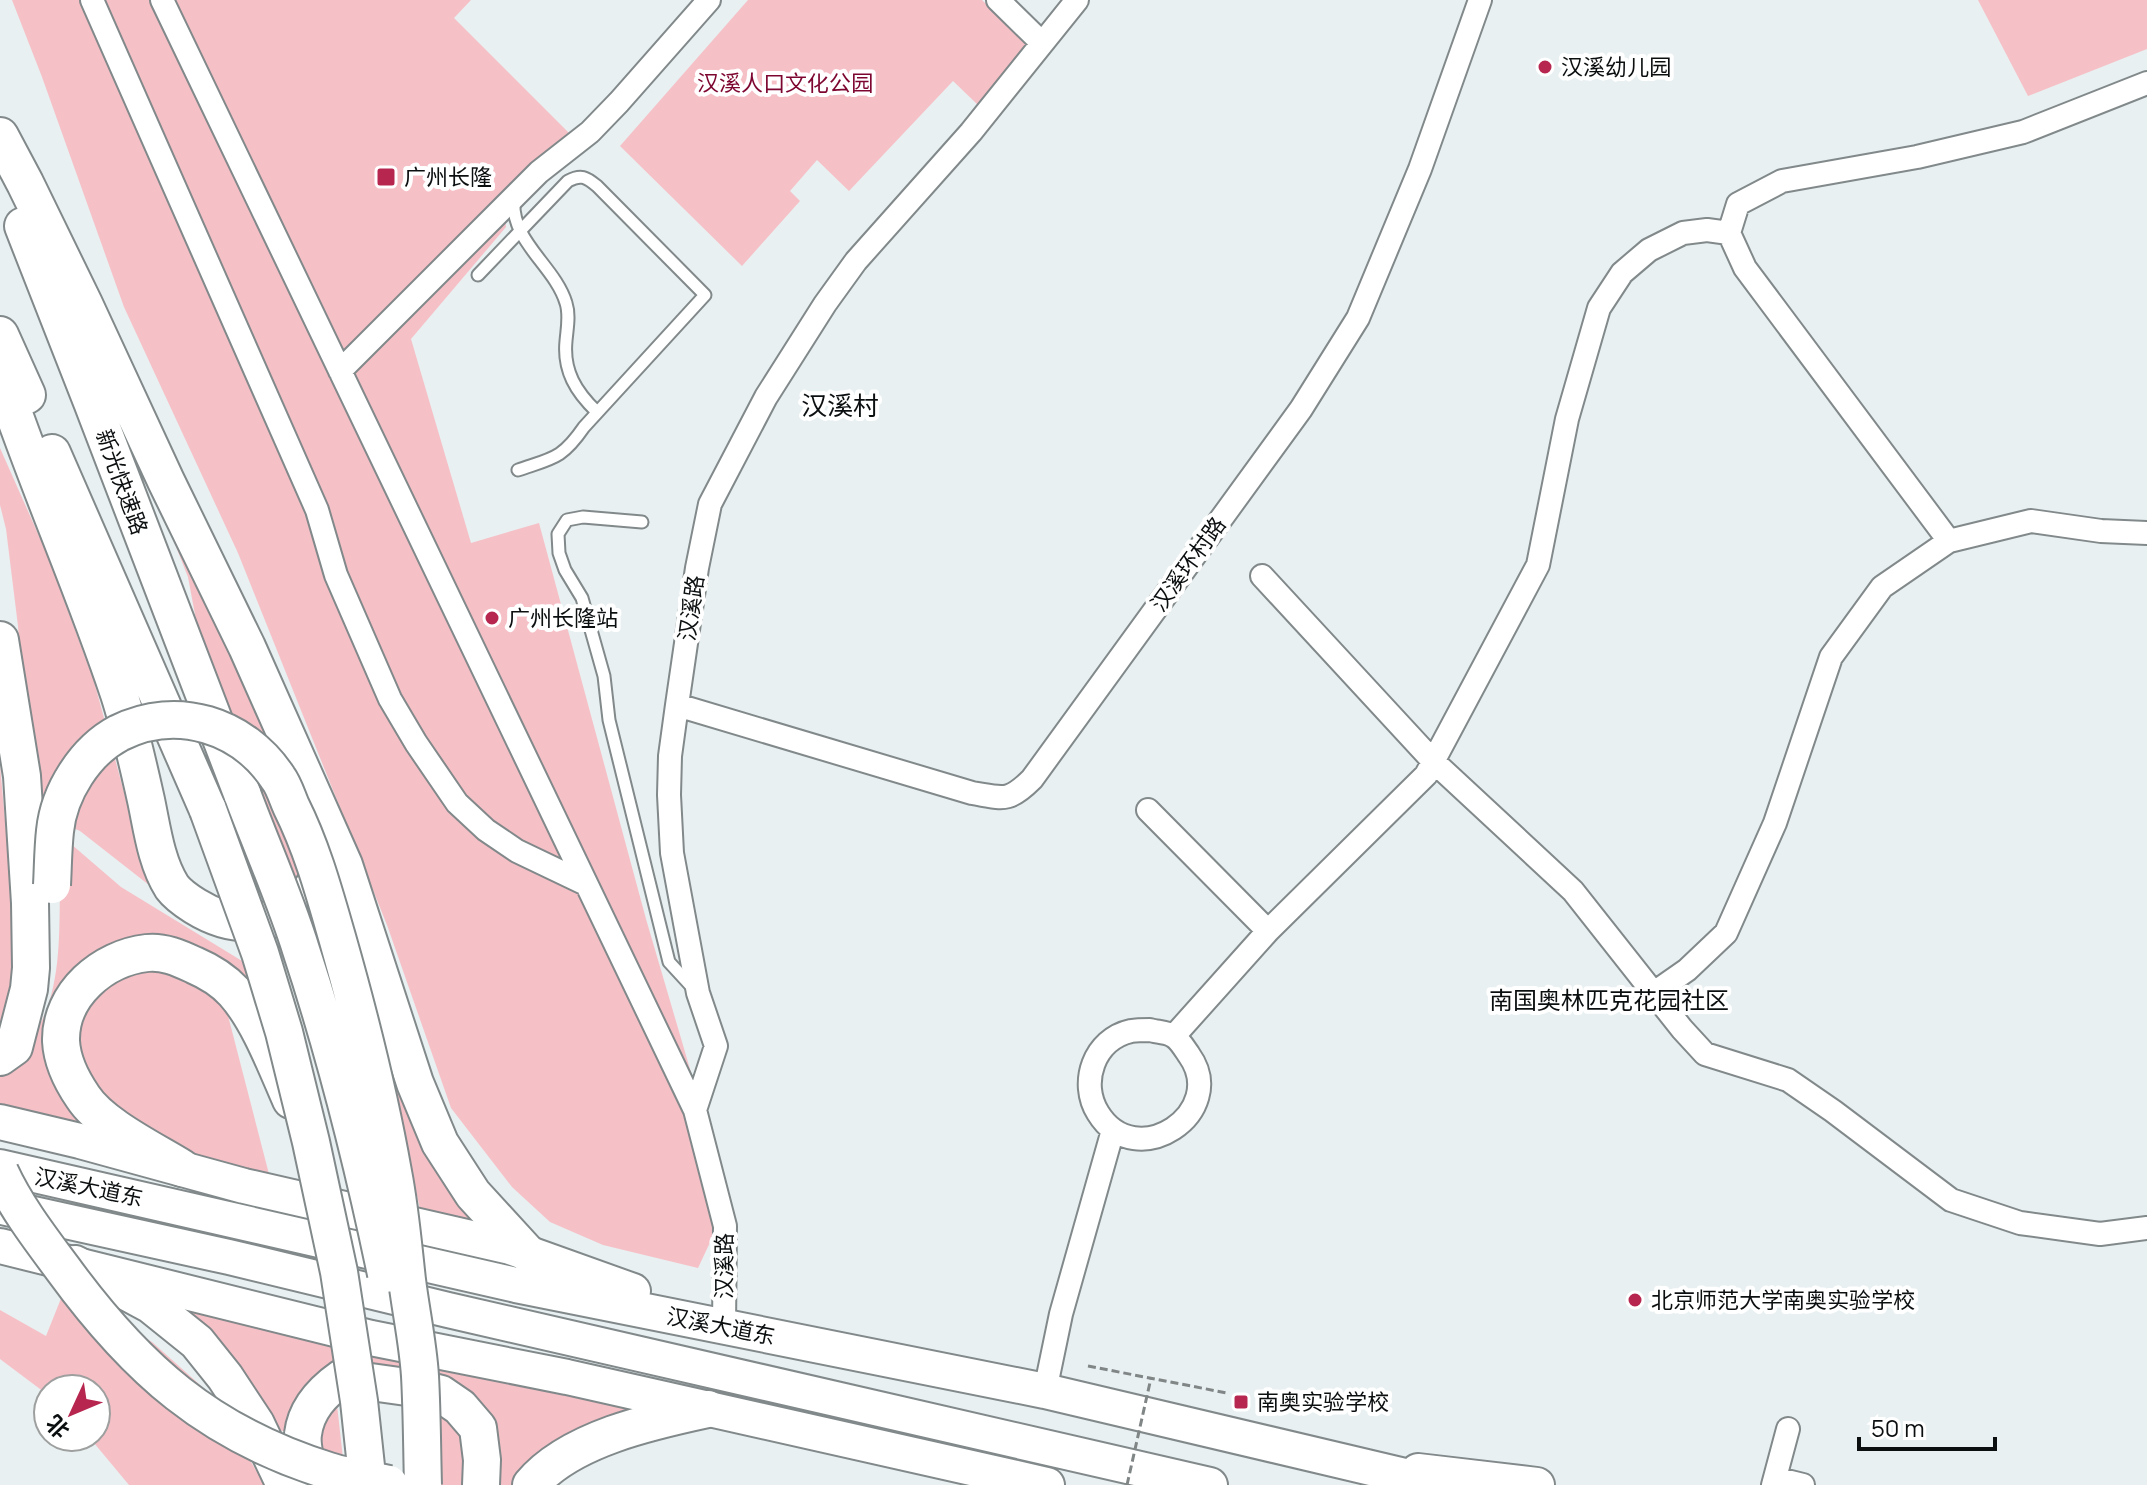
<svg xmlns="http://www.w3.org/2000/svg" width="2147" height="1485" font-family="Manrope,'Noto Sans SC',sans-serif">
  <rect width="100%" height="100%" fill="#e8f0f1"/>
  <path fill="#f6c0c7" d="M 12,0 L 471,0 L 454,18 L 573,137 L 504,204 L 506,227 L 411,339 L 471,543 L 539,523 L 646,919 L 729,1202 L 698,1268 L 603,1245 L 550,1222 L 512,1187 L 451,1108 L 387,925 L 238,553 L 124,307 L 42,77 Z
    M 748,0 L 982,0 L 1029,46 L 978,105 L 953,81 L 849,191 L 817,160 L 790,191 L 800,201 L 742,266 L 620,146 Z
    M 1978,0 L 2147,0 L 2147,49 L 2028,96 Z
    M 82,318 L 292,773 L 346,1032 L 199,636 L 188,577 L 148,476 L 122,436 Z
    M 0,448 L 47,554 L 94,681 L 149,885 L 80,831 L 45,816 L 27,767 L 18,626 L 6,529 L 0,505 Z
    M 0,765 L 17,954 L 15,995 L 4,1024 L 0,1028 Z
    M 64,838 L 121,887 L 247,964 L 260,1006 L 197,948 L 58,998 L 90,1129 L 0,1109 L 0,1068 C 8,1062 18,1056 24,1049 C 62,1003 59,944 60,888 C 61,871 63,855 64,838 Z
    M 130,968 L 164,970 L 198,981 L 225,1004 L 270,1178 L 194,1160 L 88,1090 C 80,1052 67,1014 103,985 C 111,979 121,974 130,968 Z
    M 384,1037 L 478,1215 L 473,1227 L 422,1219 Z
    M 64,1291 L 152,1342 L 209,1393 L 265,1485 L 129,1485 L 89,1437 L 96,1437 L 96,1389 L 48,1389 L 48,1395 L 0,1359 L 0,1310 L 46,1336 Z
    M 188,1302 L 651,1408 L 519,1485 L 492,1485 L 489,1417 L 340,1366 L 293,1434 L 272,1428 L 184,1318 Z
    M 336,1396 L 346,1485 L 318,1485 L 318,1417 Z
    M 440,1401 L 465,1423 L 474,1485 L 440,1485 Z"/>
  <g fill="none" stroke-linecap="round" stroke-linejoin="round">
    <defs>
      <path id="service" d="M 514,199 C 510,241 555,266 566,303 C 570,315 567,329 566,341 C 563,371 576,392 597,412
        M 478,275 L 568,181 C 581,174 586,177 597,186 L 705,295 L 584,427 C 562,459 553,458 518,470
        M 642,522 L 583,517 L 567,520 L 558,534 L 559,553 L 565,570 L 582,598 L 604,676 L 609,720 L 669,962 L 692,987"/>
      <path id="minor" d="M 92,0 L 317,510 L 336,575 L 390,699 L 416,743 L 457,803 L 486,830 L 517,851 L 586,884
        M 162,0 L 695,1110
        M 998,0 L 1042,43
        M 340,371 L 539,172 L 590,132 L 619,102 L 709,0
        M 1949,541 L 1745,268 L 1729,233 L 1738,204 L 1782,181 L 1917,157 L 2023,132 L 2147,83
        M 1262,576 L 1433,761 L 1573,891 L 1682,1029 L 1705,1054 L 1788,1080 L 1833,1111 L 1951,1200 L 2020,1223 L 2100,1234 L 2147,1228
        M 677,705 L 972,793 C 1003,798 1008,803 1032,779 L 1301,409 L 1358,318 L 1420,169 L 1480,0
        M 1148,810 L 1268,931
        M 1654,993 L 1687,970 L 1726,933 L 1775,823 L 1831,657 L 1882,587 L 1949,541 L 2031,521 L 2101,531 L 2147,533
        M 1150,1030 C 1156,1032 1167,1032 1173,1036 C 1179,1039 1185,1049 1189,1055 C 1230,1112 1136,1175 1098,1113 C 1079,1083 1094,1039 1131,1031 C 1137,1030 1144,1030 1150,1030 Z
        M 1174,1036 L 1268,931 L 1426,775 L 1538,565 L 1567,419 L 1599,308 L 1622,273 L 1649,250 L 1683,233 L 1707,230 L 1729,233
        M 724,1326 L 725,1226 L 695,1110 L 716,1046 L 698,993 L 672,853 L 669,795 L 670,756 L 677,705 L 697,568 L 710,504 L 766,397 L 825,304 L 856,261 L 971,132 L 1077,0
        M 1045,1391 L 1061,1314 L 1113,1130
        M 1775,1478 L 1803,1485
        M 1773,1485 L 1788,1429"/>
      <path id="primary" d="M 0,1122 L 80,1141 L 244,1186 L 510,1247 L 633,1291
        M 0,1167 L 516,1285 L 1045,1391 L 1443,1485
        M 2,1207 L 229,1257 L 448,1310 L 1210,1485
        M 0,1246 L 371,1338 L 567,1377 L 1047,1485
        M 1418,1471 L 1537,1485"/>
      <path id="trunk" d="M 0,136 L 25,183 L 84,304 L 166,481 L 247,647 L 344,865 L 415,1083 L 440,1143 L 473,1194 L 528,1254
        M 23,226 L 92,402 L 243,796
        M 0,335 L 27,395
        M 0,374 C 36,482 83,586 119,694 C 130,728 138,764 146,800 C 152,828 156,862 172,887 C 178,895 187,901 195,906 C 232,929 275,930 306,896 C 318,883 322,870 318,852
        M 52,453 L 208,810
        M 0,640 L 22,776 L 30,903 L 31,968 L 29,989 L 14,1047 L 0,1057
        M 182,1168 C 153,1150 101,1125 83,1097 C 72,1081 62,1061 61,1041 C 60,994 103,958 147,953 C 163,951 179,958 194,965 C 208,971 223,980 234,992 C 259,1020 276,1066 291,1100
        M 75,1264 L 151,1305 L 197,1342 L 225,1377 L 256,1424 L 285,1485
        M 311,1485 C 308,1471 301,1447 303,1434 C 306,1409 322,1392 342,1378 L 421,1389 L 441,1394 L 460,1407 L 478,1428 L 482,1460 L 481,1485
        M 531,1485 C 569,1439 652,1421 708,1409"/>
    </defs>
    <use href="#service" stroke="#82898a" stroke-width="15"/>
    <use href="#minor" stroke="#82898a" stroke-width="26"/>
    <use href="#primary" stroke="#82898a" stroke-width="38"/>
    <use href="#trunk" stroke="#82898a" stroke-width="40"/>
    <path stroke="#808586" stroke-width="3" stroke-dasharray="8 4" stroke-linecap="butt" d="M 1088,1366 L 1227,1393"/>
    <use href="#service" stroke="#fff" stroke-width="11"/>
    <use href="#minor" stroke="#fff" stroke-width="22"/>
    <use href="#primary" stroke="#fff" stroke-width="34"/>
    <use href="#trunk" stroke="#fff" stroke-width="36"/>
    <defs>
      <path id="trunk-bridge" d="M 243,796 C 262,847 285,898 301,950 C 336,1056 363,1164 386,1274
        M 208,810 L 260,953 L 284,1032 L 311,1142 L 339,1272 L 359,1401 L 368,1485
        M 52,885 C 53,867 53,849 55,831 C 59,792 85,751 119,733 C 177,704 243,725 278,778 C 284,786 287,797 291,806 C 312,848 324,892 337,937 C 359,1014 379,1093 393,1172 C 400,1208 403,1244 407,1280 C 411,1312 418,1344 420,1376 C 422,1412 422,1449 423,1485
        M 0,1172 C 16,1207 40,1238 63,1269 C 136,1369 209,1434 329,1471 C 348,1477 369,1480 389,1484"/>
    </defs>
    <use href="#trunk-bridge" stroke="#82898a" stroke-width="40" stroke-linecap="butt"/>
    <path stroke="#808586" stroke-width="3" stroke-dasharray="8 4" stroke-linecap="butt" d="M 1127,1485 L 1151,1378"/>
    <use href="#trunk-bridge" stroke="#fff" stroke-width="36"/>
  </g>
  <g fill="#b6264f" stroke="#fff" stroke-width="3">
    <circle cx="1545" cy="67" r="8"/>
    <rect x="376" y="167" width="20" height="20" rx="4"/>
    <circle cx="492" cy="618" r="8"/>
    <circle cx="1635" cy="1300" r="8"/>
    <rect x="1233" y="1394" width="16" height="16" rx="4"/>
  </g>
  <g text-anchor="middle" stroke-width="8" stroke-linejoin="round" paint-order="stroke">
    <g font-size="22" fill="#0c0f10" stroke="#fff" text-anchor="start">
      <text x="1561" y="75">汉溪幼儿园</text>
      <text x="404" y="185">广州长隆</text>
      <text x="508" y="626">广州长隆站</text>
      <text x="1651" y="1308">北京师范大学南奥实验学校</text>
      <text x="1257" y="1410">南奥实验学校</text>
    </g>
    <g font-size="22" fill="#7d0630" stroke="#fff">
      <text x="785" y="91">汉溪人口文化公园</text>
    </g>
    <g font-size="22" fill="#0c0f10" stroke="#fff">
      <text transform="translate(122 482) rotate(70)" y="8">新光快速路</text>
      <text transform="translate(1188 564) rotate(-54)" y="8">汉溪环村路</text>
      <text transform="translate(691 608) rotate(-82)" y="8">汉溪路</text>
      <text transform="translate(89 1187) rotate(12)" y="8">汉溪大道东</text>
      <text transform="translate(724 1266) rotate(-90)" y="8">汉溪路</text>
      <text transform="translate(721 1326) rotate(11)" y="8">汉溪大道东</text>
    </g>
    <g font-size="24" fill="#0c0f10" stroke="#fff">
      <text x="1609" y="1009">南国奥林匹克花园社区</text>
    </g>
    <g font-size="26" fill="#0c0f10" stroke="#fff">
      <text x="840" y="415">汉溪村</text>
    </g>
  </g>
  <g transform="translate(72 1413) rotate(226)"><circle r="38" fill="#ffffff" stroke="#9e9f9f" stroke-width="2"/>
  <path d="M0-6L14 30L0 20L-14 30Z" fill="#b6264f"/>
  <text y="-12" font-size="22" font-weight="bold" text-anchor="middle" fill="#0c0f10">北</text>
  </g>
  <path d="M1859 1437v12h136v-12" fill="none" stroke="#0c0f10" stroke-width="4"/>
  <text x="1871" y="1437" font-size="24" fill="#0c0f10" stroke="#ffffff" stroke-width="6" paint-order="stroke">50 m</text>
</svg>
